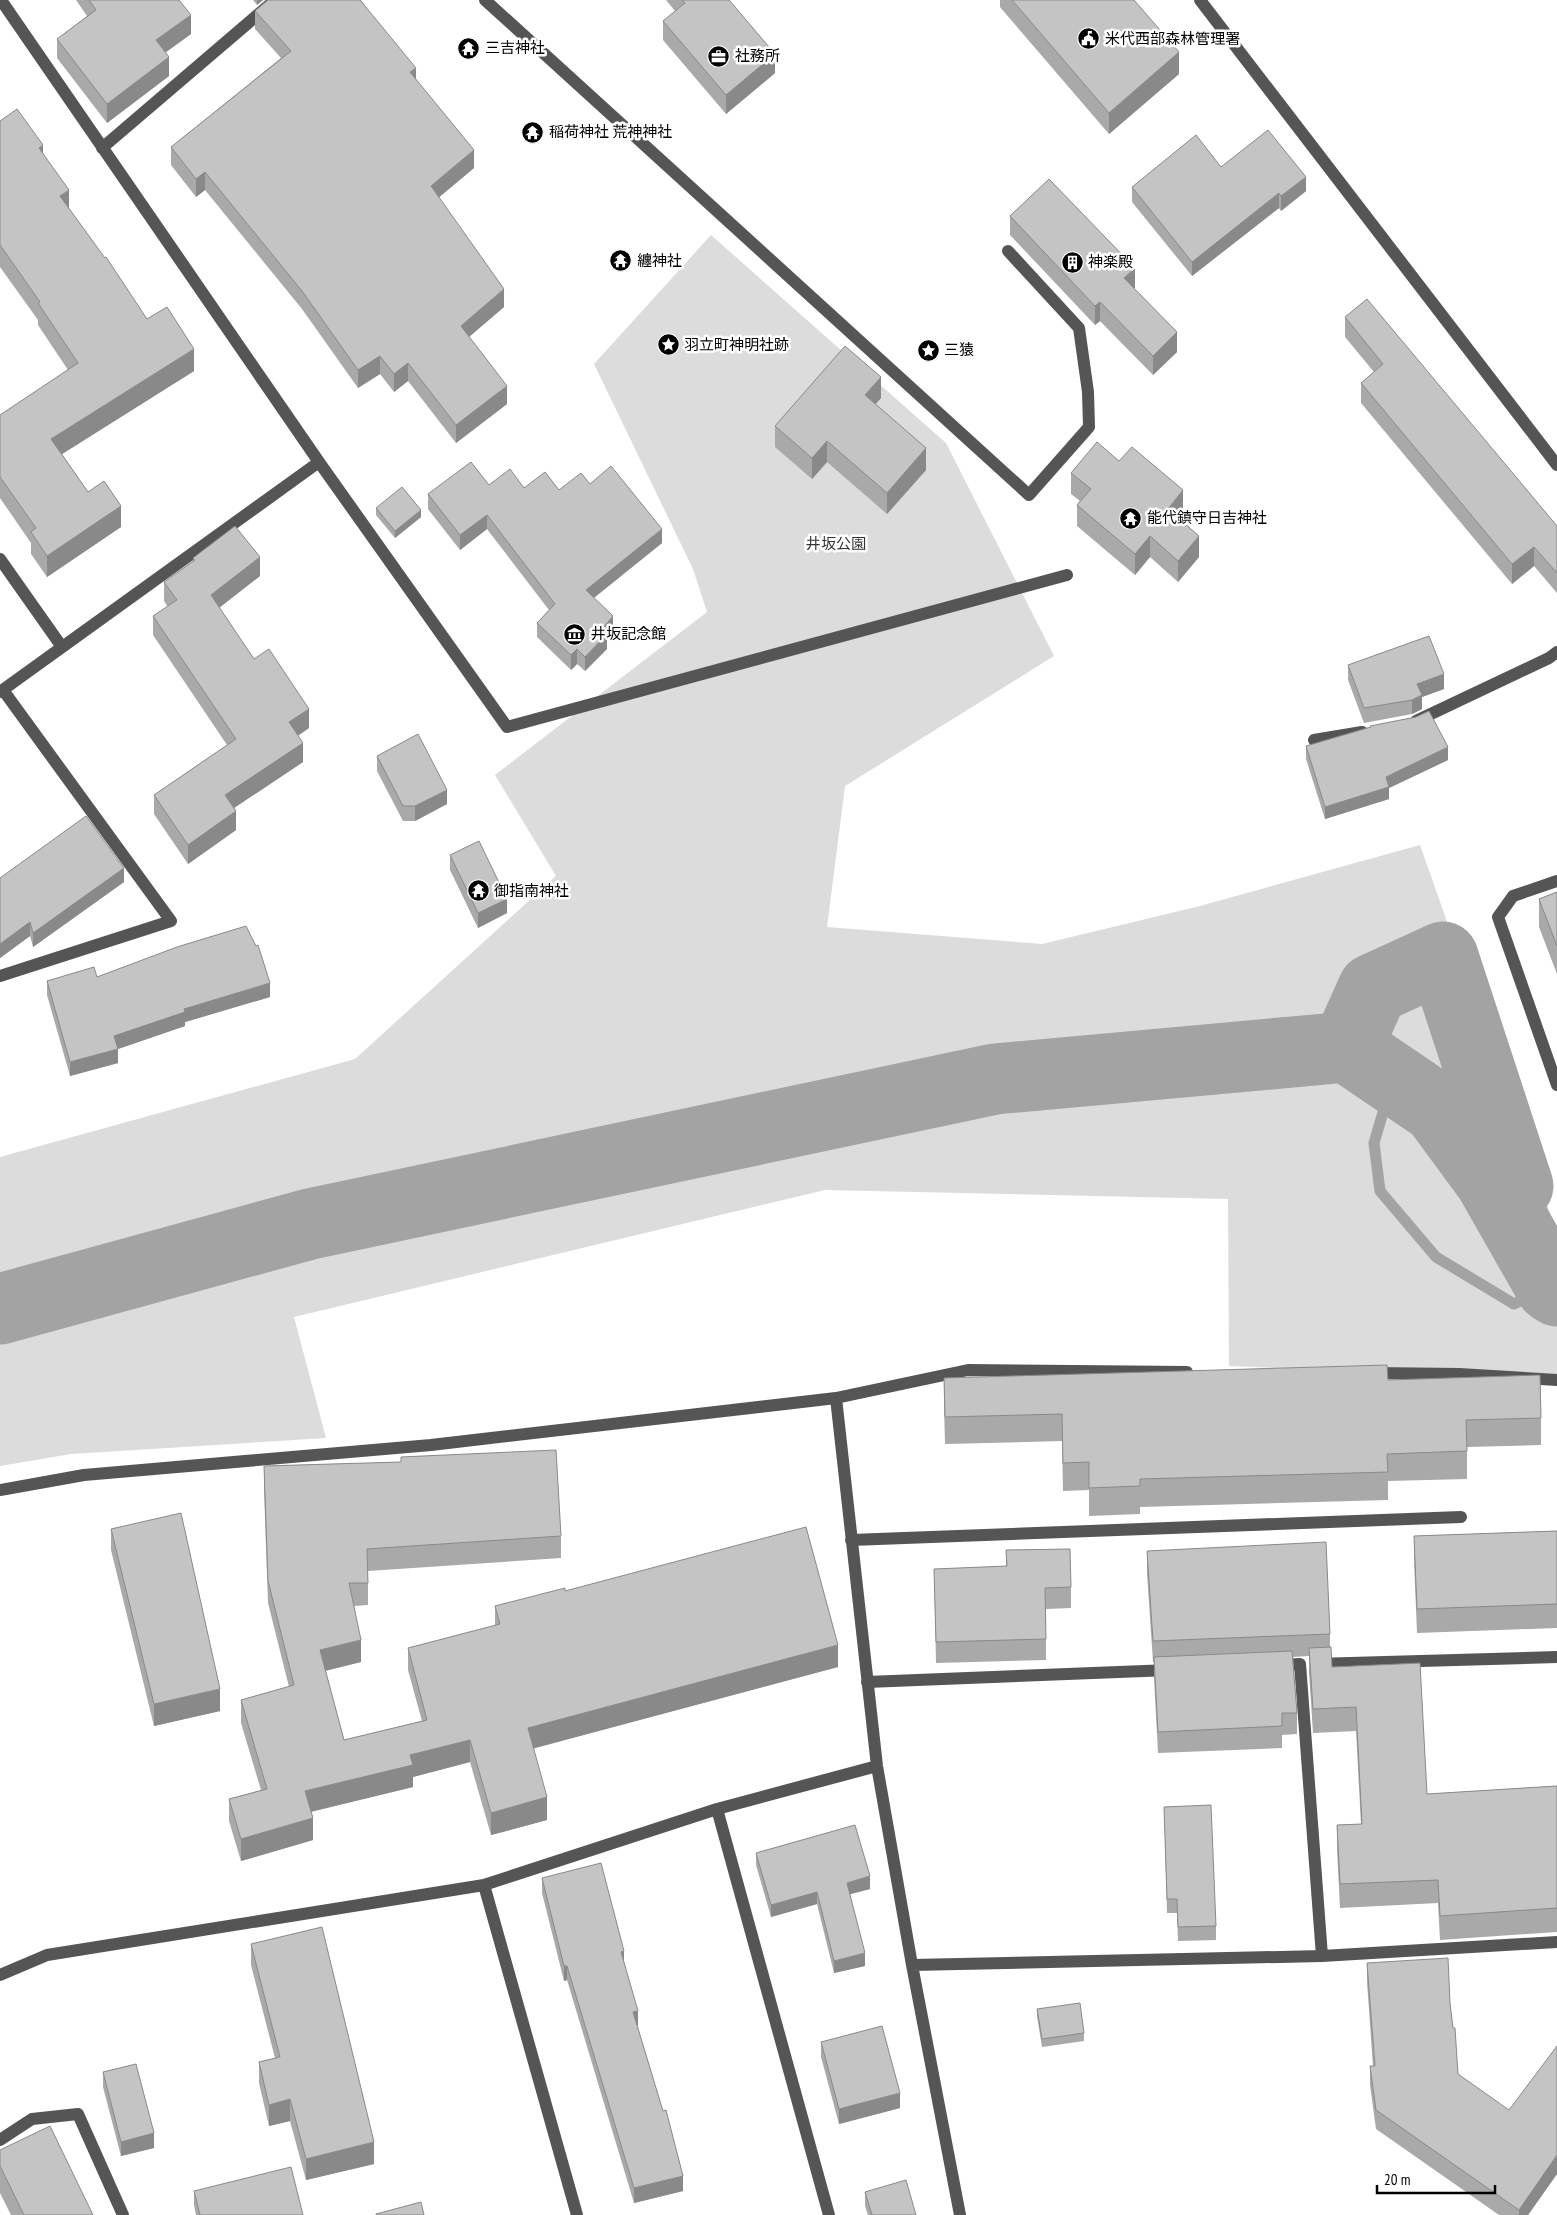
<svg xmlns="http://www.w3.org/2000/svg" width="1557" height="2215" font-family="'PT Sans Narrow','Noto Sans JP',sans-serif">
  <rect width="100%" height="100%" fill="#fff"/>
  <path fill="#dcdcdc" d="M 711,235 L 946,443 L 1054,656 L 845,786 L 827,927 L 1042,944 L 1200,906 L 1420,845 L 1557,1233 L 1557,1380 L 1229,1366 L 1228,1199 L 825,1190 L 294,1317 L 326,1438 L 71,1454 L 0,1466 L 0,1157 L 355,1059 L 556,876 L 495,775 L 707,612 L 693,569 L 594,364 Z"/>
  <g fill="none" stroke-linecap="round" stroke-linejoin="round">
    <path stroke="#a3a3a3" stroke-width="11" d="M 1393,1078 L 1374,1143 L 1380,1191 L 1436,1257 L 1514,1304 L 1551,1287"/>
    <path stroke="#a3a3a3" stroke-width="71" d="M 1347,1047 L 1373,989 L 1443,957 L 1518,1186
      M 0,1309 L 310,1224 L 995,1079 L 1347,1047 L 1437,1108 L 1490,1180 L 1551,1287 L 1557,1291"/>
    <path stroke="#555" stroke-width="12" d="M 1,0 L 319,462 L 507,727 L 1067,575
      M 485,0 L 1029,495 L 1089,427 L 1088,392 L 1079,328 L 1008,251
      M 1200,0 L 1557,465
      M 102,148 L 275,0
      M 0,559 L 62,647
      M 0,692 L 319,462
      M 1416,721 L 1549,658 L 1557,652
      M 1314,740 L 1362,732
      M 1557,881 L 1513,896 L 1498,917 L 1557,1085
      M 0,976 L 171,921 L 3,690
      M 1372,1373 L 1459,1374 L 1557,1380
      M 836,1398 L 877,1766 L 912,1965 L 960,2215
      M 0,1490 L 84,1475 L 431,1445 L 836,1398 L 968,1370 L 1187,1372
      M 851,1540 L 1461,1517
      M 1315,1664 L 1557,1657
      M 1278,1665 L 1300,1664 L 1322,1956
      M 867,1682 L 1170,1670
      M 717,1809 L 829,2215
      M 484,1885 L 577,2215
      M 912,1965 L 1322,1956 L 1557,1942
      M 0,1975 L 47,1955 L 484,1885 L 717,1809 L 877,1766
      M 0,2140 L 32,2119 L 78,2114 L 123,2215"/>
  </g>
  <path fill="#a9a9a9" d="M 76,0 L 179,0 L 191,34 L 165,53 L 169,76 L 107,123 L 57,58 L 57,39 L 87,16 Z
    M 253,0 L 263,0 L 257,5 Z
    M 268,0 L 361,0 L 416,79 L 474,168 L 439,197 L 504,307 L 469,336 L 507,404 L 456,443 L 408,381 L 394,392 L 380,374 L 358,388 L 302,309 L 205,190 L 196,197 L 171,165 L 171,147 L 281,58 L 255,29 L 255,11 Z
    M 666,0 L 729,0 L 775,73 L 726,114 L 663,40 L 663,21 L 675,11 Z
    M 1000,0 L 1134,0 L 1179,74 L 1109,134 L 1000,7 Z
    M 0,121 L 43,153 L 69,209 L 147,319 L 194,371 L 62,454 L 88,492 L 121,527 L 47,577 L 31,554 L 31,543 L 0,498 L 0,415 L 68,370 L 38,325 L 38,320 L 0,267 Z
    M 1221,167 L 1306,191 L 1281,211 L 1279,208 L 1192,276 L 1132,202 L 1132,187 Z
    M 1010,216 L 1135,288 L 1134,288 L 1177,352 L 1153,375 L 1100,321 L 1095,325 L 1010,235 Z
    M 1345,317 L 1557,526 L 1557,593 L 1534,566 L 1512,584 L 1361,403 L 1361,383 L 1374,372 L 1345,337 Z
    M 881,398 L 875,404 L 926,470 L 887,514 L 827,462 L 812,479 L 775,447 L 775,426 Z
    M 1119,461 L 1183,512 L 1178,518 L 1199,557 L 1178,582 L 1150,557 L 1135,575 L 1077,526 L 1077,505 L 1080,501 L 1071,494 L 1071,473 Z
    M 590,484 L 662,543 L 594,598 L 613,631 L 607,638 L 607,649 L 585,671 L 577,664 L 571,670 L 537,637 L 537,623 L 549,610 L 487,529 L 460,550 L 428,509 L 428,494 L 489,485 L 559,490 Z
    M 376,508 L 421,517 L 395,538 L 376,515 Z
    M 193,558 L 260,576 L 219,608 L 254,659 L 309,728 L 298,736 L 303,762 L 234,808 L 236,830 L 188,864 L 154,814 L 154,795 L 227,745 L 153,635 L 153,616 L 168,607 L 164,601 L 164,582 L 193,562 Z
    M 1348,665 L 1444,689 L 1422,697 L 1422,709 L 1412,714 L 1364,723 L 1348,680 Z
    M 1370,726 L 1448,760 L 1389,788 L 1389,799 L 1325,819 L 1306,759 L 1306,746 L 1370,727 Z
    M 377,756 L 447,804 L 415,821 L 403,821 L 377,771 Z
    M 450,855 L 507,913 L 478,928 L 450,870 Z
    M 0,878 L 124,882 L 33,947 L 30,936 L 0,958 Z
    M 1557,892 L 1557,974 L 1539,927 L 1539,899 Z
    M 97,977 L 270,997 L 185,1022 L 185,1026 L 118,1049 L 118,1063 L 70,1076 L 47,995 L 47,981 Z
    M 944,1378 L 1388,1380 L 1541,1418 L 1541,1445 L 1467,1447 L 1467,1479 L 1388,1481 L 1388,1500 L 1140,1507 L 1140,1514 L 1089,1516 L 1089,1490 L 1063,1491 L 1062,1441 L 945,1444 L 944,1406 Z
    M 401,1457 L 561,1536 L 561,1558 L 368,1571 L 368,1605 L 354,1606 L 361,1662 L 325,1671 L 344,1740 L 422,1721 L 408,1670 L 408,1648 L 495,1626 L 495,1606 L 565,1591 L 838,1667 L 533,1748 L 547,1820 L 491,1835 L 470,1762 L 413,1777 L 413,1787 L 311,1812 L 313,1840 L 241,1861 L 229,1821 L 229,1799 L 261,1790 L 241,1723 L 241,1700 L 289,1687 L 268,1603 L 264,1489 L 264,1466 L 401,1462 Z
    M 111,1529 L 220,1711 L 154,1726 L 111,1550 Z
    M 1557,1531 L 1557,1628 L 1417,1633 L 1414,1560 L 1414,1536 Z
    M 1006,1550 L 1071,1587 L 1071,1608 L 1046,1609 L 1046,1660 L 936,1663 L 934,1569 L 1006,1567 Z
    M 1147,1551 L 1330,1634 L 1330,1647 L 1332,1667 L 1427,1794 L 1557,1786 L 1557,1932 L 1440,1940 L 1438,1903 L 1340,1908 L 1337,1849 L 1337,1825 L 1361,1824 L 1356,1731 L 1313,1733 L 1309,1672 L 1309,1656 L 1293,1657 L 1297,1713 L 1297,1734 L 1282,1735 L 1282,1748 L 1158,1753 L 1154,1678 L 1154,1662 L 1153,1662 L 1147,1573 Z
    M 1164,1807 L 1216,1926 L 1216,1940 L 1178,1941 L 1177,1913 L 1167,1913 Z
    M 756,1853 L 870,1889 L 850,1894 L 865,1966 L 834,1973 L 817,1904 L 771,1917 L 756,1865 Z
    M 542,1878 L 624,1962 L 638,2025 L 637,2025 L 663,2111 L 683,2191 L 634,2203 L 567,1980 L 564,1981 L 542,1893 Z
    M 251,1944 L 374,2164 L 306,2180 L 290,2121 L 269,2126 L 259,2083 L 259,2062 L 275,2058 L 251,1965 Z
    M 1367,1963 L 1450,2003 L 1458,2074 L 1557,2174 L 1528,2215 L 1499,2215 L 1376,2129 L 1370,2085 L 1370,2066 L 1373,2066 L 1367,1982 Z
    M 1037,2009 L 1084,2033 L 1084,2041 L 1042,2047 L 1037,2016 Z
    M 821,2042 L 900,2108 L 839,2124 L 821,2057 Z
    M 103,2072 L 154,2148 L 121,2156 L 103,2087 Z
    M 0,2150 L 93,2215 L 11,2215 L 0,2193 Z
    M 194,2191 L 303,2215 L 196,2215 L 194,2205 Z
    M 865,2192 L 916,2215 L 868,2215 L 865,2206 Z"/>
  <path fill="#898989" d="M 257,0 L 263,0 L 257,5 Z
    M 191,15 L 191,34 L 156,59 L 156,40 Z
    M 1179,52 L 1179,74 L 1109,134 L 1109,113 Z
    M 775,54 L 775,73 L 726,114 L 726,95 Z
    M 169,57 L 169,76 L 107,123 L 107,104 Z
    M 416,68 L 416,86 L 410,72 Z
    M 43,145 L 43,167 L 39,148 Z
    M 474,150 L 474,168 L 431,204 L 431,186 Z
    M 205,172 L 205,190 L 196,197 L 196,179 Z
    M 1306,177 L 1306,191 L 1281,211 L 1281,196 Z
    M 69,190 L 69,211 L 60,196 Z
    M 1279,193 L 1279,208 L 1192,276 L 1192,262 Z
    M 1135,268 L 1135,288 L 1124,298 L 1124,278 Z
    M 504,289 L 504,307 L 461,344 L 461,326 Z
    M 1100,302 L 1100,321 L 1095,325 L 1095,306 Z
    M 1177,332 L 1177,352 L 1153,375 L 1153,356 Z
    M 194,349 L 194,371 L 51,461 L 51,439 Z
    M 380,356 L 380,374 L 358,388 L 358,370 Z
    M 408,363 L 408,381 L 394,392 L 394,374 Z
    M 881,377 L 881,398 L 865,416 L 865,395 Z
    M 507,386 L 507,404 L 456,443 L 456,425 Z
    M 827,441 L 827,462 L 812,479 L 812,458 Z
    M 926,448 L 926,470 L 887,514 L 887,493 Z
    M 1183,490 L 1183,512 L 1168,530 L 1168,509 Z
    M 121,506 L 121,527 L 47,577 L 47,556 Z
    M 421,510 L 421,517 L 395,538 L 395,531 Z
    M 487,515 L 487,529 L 460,550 L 460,535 Z
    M 662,529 L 662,543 L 586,604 L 586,590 Z
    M 1150,536 L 1150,557 L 1135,575 L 1135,554 Z
    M 1199,536 L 1199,557 L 1178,582 L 1178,561 Z
    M 1534,547 L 1534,566 L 1512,584 L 1512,564 Z
    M 260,557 L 260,576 L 211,614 L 211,595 Z
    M 613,616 L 613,631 L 607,638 L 607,649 L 585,671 L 585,657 L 602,629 Z
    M 577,649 L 577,664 L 571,670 L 571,655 Z
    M 1444,674 L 1444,689 L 1422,697 L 1422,709 L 1412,714 L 1412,700 L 1417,684 Z
    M 309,709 L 309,728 L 289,741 L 289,722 Z
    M 303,743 L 303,762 L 225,814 L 225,795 Z
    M 1448,747 L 1448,760 L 1389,788 L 1389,799 L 1325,819 L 1325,807 Z
    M 447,790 L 447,804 L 415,821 L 415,806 Z
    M 236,811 L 236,830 L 188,864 L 188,845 Z
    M 124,868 L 124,882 L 33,947 L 33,933 Z
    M 507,899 L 507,913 L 478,928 L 478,913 Z
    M 30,922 L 30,936 L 0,958 L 0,944 Z
    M 270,983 L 270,997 L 185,1022 L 185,1026 L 118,1049 L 118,1063 L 70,1076 L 70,1062 L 114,1036 L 184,1009 Z
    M 361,1640 L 361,1662 L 320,1672 L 320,1650 Z
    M 838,1645 L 838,1667 L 528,1750 L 528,1728 Z
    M 220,1689 L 220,1711 L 154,1726 L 154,1704 Z
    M 470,1740 L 470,1762 L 413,1777 L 413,1787 L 305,1813 L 305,1791 L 410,1755 Z
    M 547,1797 L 547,1820 L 491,1835 L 491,1813 Z
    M 313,1818 L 313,1840 L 241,1861 L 241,1839 Z
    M 870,1876 L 870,1889 L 847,1895 L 847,1883 Z
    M 817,1892 L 817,1904 L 771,1917 L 771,1905 Z
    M 624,1951 L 624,1966 L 621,1952 Z
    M 865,1953 L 865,1966 L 834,1973 L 834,1961 Z
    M 564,1966 L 567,1966 L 567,1980 L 564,1981 Z
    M 638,2011 L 638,2025 L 633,2027 L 633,2012 Z
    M 900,2093 L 900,2108 L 839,2124 L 839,2109 Z
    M 290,2099 L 290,2121 L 269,2126 L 269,2105 Z
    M 154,2133 L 154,2148 L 121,2156 L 121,2142 Z
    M 374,2142 L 374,2164 L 306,2180 L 306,2159 Z
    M 1557,2155 L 1557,2174 L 1528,2215 L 1519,2215 L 1519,2210 Z
    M 683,2176 L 683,2191 L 634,2203 L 634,2188 Z"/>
  <path fill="#c4c4c4" stroke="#898989" d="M 89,0 L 179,0 L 191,15 L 156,40 L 169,57 L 107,104 L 57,39 L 96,10 Z
    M 268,0 L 360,0 L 416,68 L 410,72 L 474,150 L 431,186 L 504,289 L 461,326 L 507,386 L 456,425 L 408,363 L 394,374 L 380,356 L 358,370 L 302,291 L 205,172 L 196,179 L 171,147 L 291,51 L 255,11 Z
    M 682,0 L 729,0 L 775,54 L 726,95 L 663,21 L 685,3 Z
    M 1012,0 L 1134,0 L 1179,52 L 1109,113 Z
    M 17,109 L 43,145 L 39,148 L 69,190 L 60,196 L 105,258 L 106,257 L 147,319 L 167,307 L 194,349 L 51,439 L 88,492 L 104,481 L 121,506 L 47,556 L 31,532 L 36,528 L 0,477 L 0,415 L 78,363 L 38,303 L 40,302 L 0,245 L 0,121 Z
    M 1268,130 L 1306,177 L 1281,196 L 1279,193 L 1192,262 L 1132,187 L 1196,135 L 1221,167 Z
    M 1049,179 L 1135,268 L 1124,278 L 1177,332 L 1153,356 L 1100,302 L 1095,306 L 1010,216 Z
    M 1367,299 L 1557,526 L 1557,573 L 1534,547 L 1512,564 L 1361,383 L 1383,364 L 1345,317 Z
    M 845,346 L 881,377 L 865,395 L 926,448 L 887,493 L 827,441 L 812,458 L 775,426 Z
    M 1097,442 L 1119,461 L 1132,447 L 1183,490 L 1168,509 L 1199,536 L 1178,561 L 1150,536 L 1135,554 L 1077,505 L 1091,489 L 1071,473 Z
    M 471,462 L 489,485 L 510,469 L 524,488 L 545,472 L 559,490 L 581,473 L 590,484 L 611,466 L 662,529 L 586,590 L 613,616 L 602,629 L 607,634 L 585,657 L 577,649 L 571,655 L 537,623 L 555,604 L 487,515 L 460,535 L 428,494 Z
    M 402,487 L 421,510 L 395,531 L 376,508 Z
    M 235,526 L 260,557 L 211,595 L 254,659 L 269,649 L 309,709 L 289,722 L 303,743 L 225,795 L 236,811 L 188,845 L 154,795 L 236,739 L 153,616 L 177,600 L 164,582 L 195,560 L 193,558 Z
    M 1429,636 L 1444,674 L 1417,684 L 1422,695 L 1412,700 L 1364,708 L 1348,665 Z
    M 1429,711 L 1448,747 L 1386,777 L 1389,787 L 1325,807 L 1306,746 L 1371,727 L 1370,726 L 1416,717 Z
    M 418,734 L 447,790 L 415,806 L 403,806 L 377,756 Z
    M 86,816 L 124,868 L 33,933 L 30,922 L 0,944 L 0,878 Z
    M 479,841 L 507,899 L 478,913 L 450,855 Z
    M 1557,892 L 1557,946 L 1539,899 Z
    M 246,926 L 256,946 L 258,945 L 270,983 L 184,1009 L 185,1012 L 114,1036 L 118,1049 L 70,1062 L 47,981 L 94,967 L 97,977 L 177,947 Z
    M 1387,1365 L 1388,1380 L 1540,1375 L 1541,1418 L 1466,1420 L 1467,1451 L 1387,1454 L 1388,1472 L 1140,1479 L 1140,1486 L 1089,1488 L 1089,1462 L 1063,1463 L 1062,1414 L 945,1417 L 944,1378 Z
    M 556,1450 L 561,1536 L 367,1549 L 368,1583 L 349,1583 L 361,1640 L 320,1650 L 344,1740 L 427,1720 L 408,1648 L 500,1624 L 495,1606 L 565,1588 L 565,1591 L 806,1527 L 838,1645 L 528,1728 L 547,1797 L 491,1813 L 470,1740 L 410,1755 L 413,1765 L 305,1791 L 313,1818 L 241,1839 L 229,1799 L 267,1789 L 241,1700 L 294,1685 L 268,1581 L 264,1466 L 401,1462 L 401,1457 Z
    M 181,1513 L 220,1689 L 154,1704 L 111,1529 Z
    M 1557,1531 L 1557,1604 L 1417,1609 L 1414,1536 Z
    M 1326,1542 L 1330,1634 L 1153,1641 L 1147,1551 Z
    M 1070,1549 L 1071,1587 L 1045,1588 L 1046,1639 L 936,1642 L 934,1569 L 1007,1566 L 1006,1550 Z
    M 1331,1647 L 1332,1667 L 1420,1663 L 1427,1794 L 1557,1786 L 1557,1908 L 1440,1916 L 1438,1880 L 1340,1884 L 1337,1825 L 1362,1824 L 1356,1707 L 1313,1709 L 1309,1648 Z
    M 1292,1651 L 1297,1713 L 1282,1713 L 1282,1726 L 1158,1732 L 1154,1657 Z
    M 1211,1805 L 1216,1926 L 1178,1927 L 1177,1899 L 1167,1899 L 1164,1807 Z
    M 855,1825 L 870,1876 L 847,1883 L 865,1953 L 834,1961 L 817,1892 L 771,1905 L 756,1853 Z
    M 601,1863 L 624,1951 L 621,1952 L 638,2011 L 633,2012 L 663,2111 L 666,2110 L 683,2176 L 634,2188 L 567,1966 L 564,1966 L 542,1878 Z
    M 322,1927 L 374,2142 L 306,2159 L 290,2099 L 269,2105 L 259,2062 L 280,2057 L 251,1944 Z
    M 1448,1958 L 1450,2003 L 1453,2028 L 1455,2028 L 1458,2074 L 1509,2110 L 1557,2046 L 1557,2155 L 1519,2210 L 1376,2110 L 1370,2066 L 1375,2066 L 1367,1963 Z
    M 1080,2003 L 1084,2033 L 1042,2039 L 1037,2009 Z
    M 882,2026 L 900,2093 L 839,2109 L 821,2042 Z
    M 136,2064 L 154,2133 L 121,2142 L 103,2072 Z
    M 50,2126 L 93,2215 L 24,2215 L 0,2166 L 0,2150 Z
    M 291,2167 L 303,2215 L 200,2215 L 194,2191 Z
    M 906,2180 L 916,2215 L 872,2215 L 865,2192 Z
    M 421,2202 L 424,2215 L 376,2215 L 376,2214 Z"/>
  <defs>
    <symbol id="civic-disc" viewBox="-11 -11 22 22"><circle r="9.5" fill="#000" stroke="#fff"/><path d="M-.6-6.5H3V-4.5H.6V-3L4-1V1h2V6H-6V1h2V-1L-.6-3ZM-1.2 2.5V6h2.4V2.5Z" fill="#fff"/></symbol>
    <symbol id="temple-disc" viewBox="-11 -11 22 22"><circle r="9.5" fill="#000" stroke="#fff"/><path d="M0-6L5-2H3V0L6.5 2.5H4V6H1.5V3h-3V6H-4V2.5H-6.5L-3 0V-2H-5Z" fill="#fff"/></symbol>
    <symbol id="office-disc" viewBox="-11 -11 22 22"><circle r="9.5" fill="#000" stroke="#fff"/><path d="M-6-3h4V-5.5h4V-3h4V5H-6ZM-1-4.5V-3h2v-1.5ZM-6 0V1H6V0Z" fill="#fff"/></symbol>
    <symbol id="building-disc" viewBox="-11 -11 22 22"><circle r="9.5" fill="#000" stroke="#fff"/><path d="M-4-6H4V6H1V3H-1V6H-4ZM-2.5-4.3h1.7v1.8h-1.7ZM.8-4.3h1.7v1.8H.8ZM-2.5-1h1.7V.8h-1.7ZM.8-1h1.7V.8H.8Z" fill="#fff"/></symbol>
    <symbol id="sight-disc" viewBox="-11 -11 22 22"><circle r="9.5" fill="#000" stroke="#fff"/><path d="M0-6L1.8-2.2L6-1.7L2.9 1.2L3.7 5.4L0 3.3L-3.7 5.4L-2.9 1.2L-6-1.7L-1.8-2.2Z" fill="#fff"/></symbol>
    <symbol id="museum-disc" viewBox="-11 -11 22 22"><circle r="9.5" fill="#000" stroke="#fff"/><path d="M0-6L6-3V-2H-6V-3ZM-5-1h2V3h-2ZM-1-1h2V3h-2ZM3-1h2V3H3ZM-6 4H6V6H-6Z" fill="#fff"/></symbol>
  </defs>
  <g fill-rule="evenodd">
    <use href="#civic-disc" x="1076" y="26" width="25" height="25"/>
    <use href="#temple-disc" x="456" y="36" width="25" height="25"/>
    <use href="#office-disc" x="706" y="44" width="25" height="25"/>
    <use href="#temple-disc" x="520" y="120" width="25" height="25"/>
    <use href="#temple-disc" x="608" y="248" width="25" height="25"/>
    <use href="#building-disc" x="1060" y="250" width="25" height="25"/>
    <use href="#sight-disc" x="656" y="332" width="25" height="25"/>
    <use href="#sight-disc" x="916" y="338" width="25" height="25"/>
    <use href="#temple-disc" x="1118" y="506" width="25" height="25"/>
    <use href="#museum-disc" x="562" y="622" width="25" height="25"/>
    <use href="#temple-disc" x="466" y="878" width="25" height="25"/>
  </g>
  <g text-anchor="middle" stroke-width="5" stroke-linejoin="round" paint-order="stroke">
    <g font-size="15" fill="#000" stroke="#fff" text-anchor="start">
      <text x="1105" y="44">米代西部森林管理署</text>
      <text x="485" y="53">三吉神社</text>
      <text x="735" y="61">社務所</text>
      <text x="549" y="137">稲荷神社 荒神神社</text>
      <text x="637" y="266">纏神社</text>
      <text x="1088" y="267">神楽殿</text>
      <text x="684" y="350">羽立町神明社跡</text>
      <text x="944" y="355">三猿</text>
      <text x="1147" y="523">能代鎮守日吉神社</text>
      <text x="591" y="639">井坂記念館</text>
      <text x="494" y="896">御指南神社</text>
    </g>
    <g font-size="15" fill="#333" stroke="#fff">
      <text x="836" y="549">井坂公園</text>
    </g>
  </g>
  <path d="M1377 2185v8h118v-8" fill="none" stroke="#000000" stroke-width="2.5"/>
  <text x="1384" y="2185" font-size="15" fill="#000000" stroke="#ffffff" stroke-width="4" paint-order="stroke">20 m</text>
</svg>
